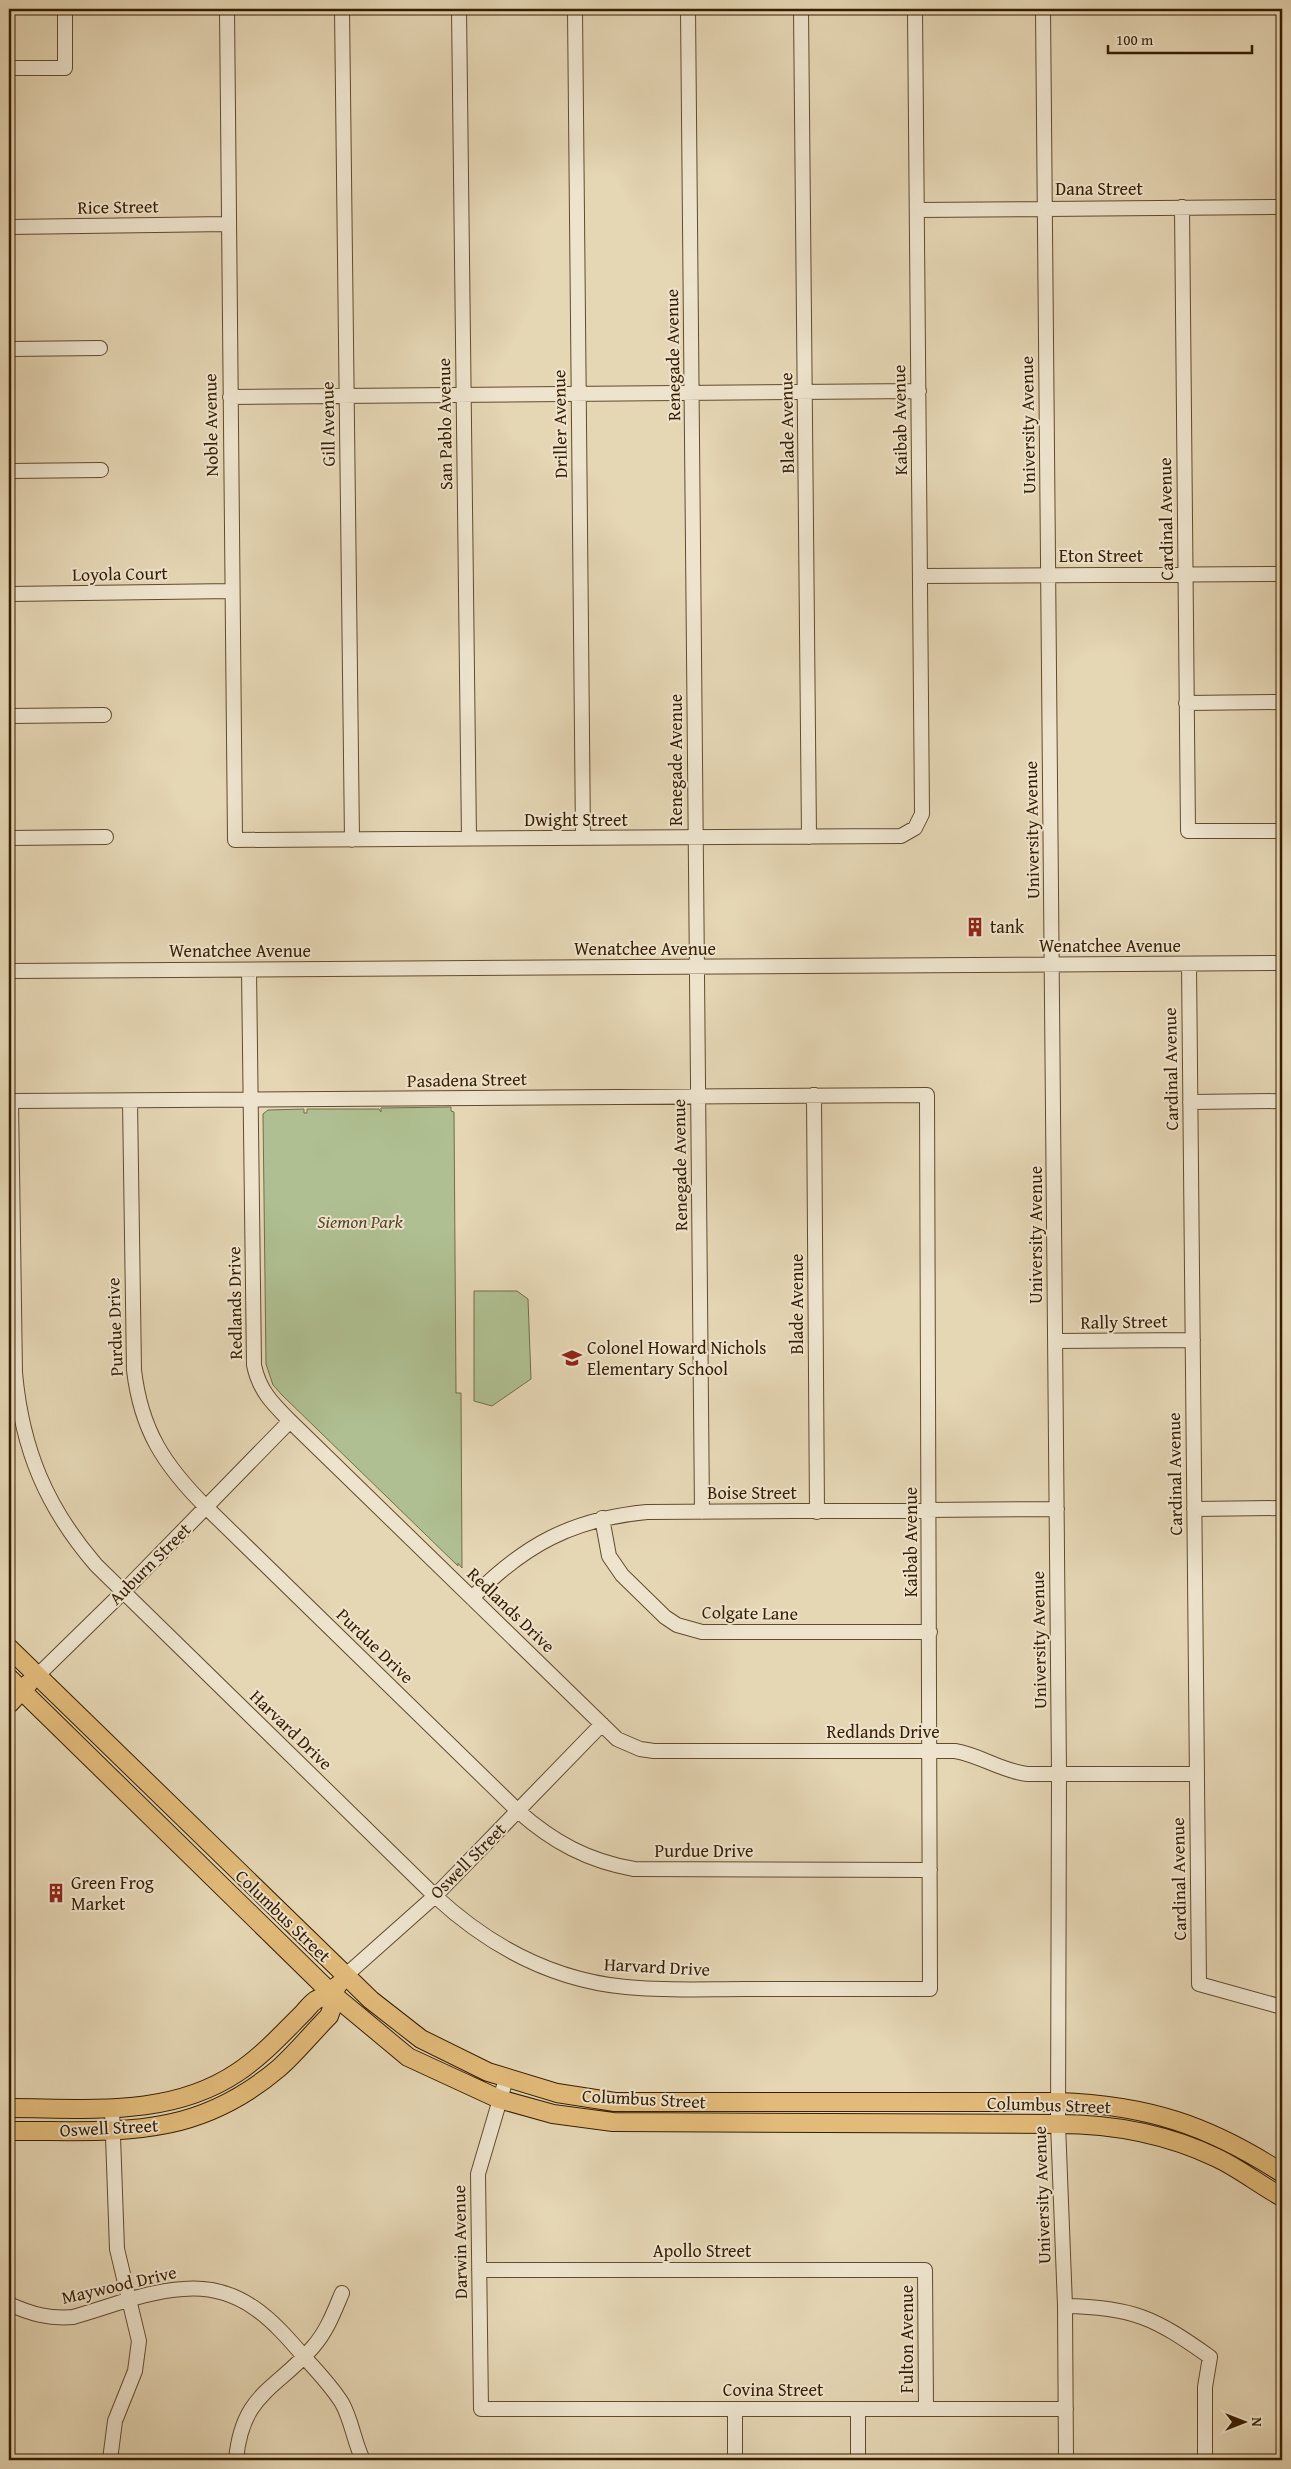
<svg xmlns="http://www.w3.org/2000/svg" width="1291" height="2469" font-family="'Gentium Book Plus',serif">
  <rect width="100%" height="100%" fill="#e5d6b4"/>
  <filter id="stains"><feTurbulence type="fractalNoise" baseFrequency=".004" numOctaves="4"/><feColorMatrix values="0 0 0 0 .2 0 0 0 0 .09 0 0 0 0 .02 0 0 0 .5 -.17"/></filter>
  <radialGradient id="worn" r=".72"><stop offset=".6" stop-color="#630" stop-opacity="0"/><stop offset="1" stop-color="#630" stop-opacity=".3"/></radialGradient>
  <path fill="#afbf91" stroke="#736e48" d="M 451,1107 L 451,1111 L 454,1112 L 456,1393 L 461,1393 L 462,1568 L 458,1563 L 458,1566 L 282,1395 L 273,1385 L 266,1364 L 263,1114 L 268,1110 L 304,1109 L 304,1113 L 307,1113 L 307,1109 L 379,1109 L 381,1112 L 381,1108 Z
    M 474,1291 L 517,1291 L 528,1299 L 531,1379 L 492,1406 L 474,1401 Z"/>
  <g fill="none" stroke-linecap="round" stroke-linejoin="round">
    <defs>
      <path id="minor" d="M 227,9 L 235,840 L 901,836 L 915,828 L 922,814 L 915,9
        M 342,9 L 352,840
        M 459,9 L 469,839
        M 575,9 L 583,838
        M 688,9 L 702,1512
        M 801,9 L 809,837
        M 1043,9 L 1059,1773 L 1058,2124 L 1065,2306 L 1066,2460
        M 9,68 L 65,68 L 65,9
        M 1182,207 L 1188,831 L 1282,831
        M 917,210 L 1282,207
        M 9,227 L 228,224
        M 9,349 L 100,348
        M 230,397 L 919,391
        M 9,471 L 101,470
        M 920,576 L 1282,574
        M 9,594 L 232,591
        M 1186,703 L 1282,702
        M 9,716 L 104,715
        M 9,838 L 106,837
        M 1189,964 L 1199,1984 L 1282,2007
        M 249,970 L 254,1365 C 259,1390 272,1403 290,1421 L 617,1739 L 640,1749 L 654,1751 L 955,1751 C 980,1755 1001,1771 1027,1774 L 1197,1774
        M 9,971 L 1282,963
        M 814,1095 L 817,1512
        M 9,1101 L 11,1101 C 316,1101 621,1097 927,1095 L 930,1989 C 868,1989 806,1989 744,1989 C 705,1989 665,1991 626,1987 C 552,1980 489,1946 435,1896 L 96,1565 C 46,1507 22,1449 15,1373 L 11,1101
        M 130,1101 L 134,1370 C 141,1430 164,1465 206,1507 L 518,1811 C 553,1842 588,1861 634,1869 L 930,1870
        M 1190,1102 L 1282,1101
        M 1055,1341 L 1193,1340
        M 1194,1509 L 1282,1508
        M 602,1518 L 609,1556 L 622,1575 L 665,1617 L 677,1625 L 702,1632 L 930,1632
        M 472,1598 C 524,1545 572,1519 647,1512 L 1057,1509
        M 37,1676 L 123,1592 L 290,1421
        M 345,1976 L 435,1896 L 602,1724
        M 506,2079 L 478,2174 L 481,2409 L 1066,2409
        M 479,2270 L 925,2270 L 926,2409
        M 9,2304 C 31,2314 49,2319 73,2317 C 109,2307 147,2291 183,2289 C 240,2284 272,2319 306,2359 C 319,2373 332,2387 342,2403 C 352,2421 354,2442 363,2460
        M 1065,2306 C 1133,2307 1155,2318 1210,2357 L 1205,2387 L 1205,2460
        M 735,2409 L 735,2455
        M 110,2460 L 115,2421 L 135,2371 L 139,2341 L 117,2249 L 112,2108
        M 236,2460 C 242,2393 276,2390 313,2347 C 327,2331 334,2312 342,2293
        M 858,2460 L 858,2409"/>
      <path id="major" d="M 9,1648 L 371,2000 L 421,2039 L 488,2072 L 557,2093 L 615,2102 L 1058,2102 C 1147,2105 1208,2125 1282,2173
        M 9,1678 L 331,1993 L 408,2057 L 499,2099 L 553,2114 L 613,2122 L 1058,2124 C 1113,2124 1167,2134 1217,2158 C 1240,2169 1260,2185 1282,2197
        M 9,1704 L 29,1683
        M 9,2108 C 87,2108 170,2118 238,2072 C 262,2056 282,2034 303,2013 C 307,2009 311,2003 316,2000 C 325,1995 331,1993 338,1985
        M 9,2131 C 115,2130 192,2142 279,2068 C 297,2052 312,2033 329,2016 L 333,2005 L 331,1993"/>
    </defs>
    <use href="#minor" stroke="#624b2d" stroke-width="16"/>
    <use href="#major" stroke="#371d00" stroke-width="20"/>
    <use href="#minor" stroke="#eee4ce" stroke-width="14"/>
    <use href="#major" stroke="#e2bb7a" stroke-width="18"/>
  </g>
  <defs>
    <symbol id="building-bare" viewBox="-9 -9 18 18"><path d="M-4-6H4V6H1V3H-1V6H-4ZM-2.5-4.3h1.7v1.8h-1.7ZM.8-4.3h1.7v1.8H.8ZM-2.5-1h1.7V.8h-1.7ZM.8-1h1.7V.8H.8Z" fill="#8f2418" stroke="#eee4ce" stroke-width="2.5" paint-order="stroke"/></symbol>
    <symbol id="school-bare" viewBox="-9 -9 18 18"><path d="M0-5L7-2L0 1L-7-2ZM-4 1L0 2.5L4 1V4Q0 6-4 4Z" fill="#8f2418" stroke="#eee4ce" stroke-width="2.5" paint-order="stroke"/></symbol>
  </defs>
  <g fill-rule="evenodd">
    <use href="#building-bare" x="961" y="913" width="28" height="28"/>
    <use href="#school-bare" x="558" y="1344" width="28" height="28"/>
    <use href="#building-bare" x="42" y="1879" width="28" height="28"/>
  </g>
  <g text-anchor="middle" stroke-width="4" stroke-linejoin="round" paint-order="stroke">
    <g font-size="18" fill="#371d00" stroke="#eee4ce">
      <text x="1099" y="195">Dana Street</text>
      <text transform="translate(118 207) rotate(-1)" y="6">Rice Street</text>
      <text transform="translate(673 355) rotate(-91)" y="6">Renegade Avenue</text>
      <text transform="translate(900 420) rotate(-91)" y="6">Kaibab Avenue</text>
      <text transform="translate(787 423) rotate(-91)" y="6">Blade Avenue</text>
      <text transform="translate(328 424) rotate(-91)" y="6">Gill Avenue</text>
      <text transform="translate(445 424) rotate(-91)" y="6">San Pablo Avenue</text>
      <text transform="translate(560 424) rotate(-91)" y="6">Driller Avenue</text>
      <text transform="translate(211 425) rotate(-91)" y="6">Noble Avenue</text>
      <text transform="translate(1028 425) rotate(-91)" y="6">University Avenue</text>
      <text transform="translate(1166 519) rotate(-91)" y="6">Cardinal Avenue</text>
      <text x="1101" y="562">Eton Street</text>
      <text transform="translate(120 574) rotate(-1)" y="6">Loyola Court</text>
      <text transform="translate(676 760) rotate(-90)" y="6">Renegade Avenue</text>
      <text x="576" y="826">Dwight Street</text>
      <text transform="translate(1032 830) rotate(-91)" y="6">University Avenue</text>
      <text x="1110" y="952">Wenatchee Avenue</text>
      <text x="645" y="955">Wenatchee Avenue</text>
      <text x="240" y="957">Wenatchee Avenue</text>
      <text transform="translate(1171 1069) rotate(-91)" y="6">Cardinal Avenue</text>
      <text transform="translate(467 1080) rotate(-1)" y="6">Pasadena Street</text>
      <text transform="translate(680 1165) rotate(-91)" y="6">Renegade Avenue</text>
      <text transform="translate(1036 1235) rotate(-90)" y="6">University Avenue</text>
      <text transform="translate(235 1303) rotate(-91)" y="6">Redlands Drive</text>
      <text transform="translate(797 1304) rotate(-90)" y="6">Blade Avenue</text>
      <text transform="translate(1124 1322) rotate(-1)" y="6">Rally Street</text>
      <text transform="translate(115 1327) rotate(-92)" y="6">Purdue Drive</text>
      <text transform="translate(1175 1474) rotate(-91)" y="6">Cardinal Avenue</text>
      <text x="752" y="1499">Boise Street</text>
      <text transform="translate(911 1542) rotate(-90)" y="6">Kaibab Avenue</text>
      <text transform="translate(150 1564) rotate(-45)" y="6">Auburn Street</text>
      <text transform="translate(511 1610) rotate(44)" y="6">Redlands Drive</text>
      <text transform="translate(750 1613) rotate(1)" y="6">Colgate Lane</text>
      <text transform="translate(1039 1640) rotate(-91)" y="6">University Avenue</text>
      <text transform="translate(375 1646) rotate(44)" y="6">Purdue Drive</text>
      <text transform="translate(291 1730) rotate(44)" y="6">Harvard Drive</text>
      <text x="883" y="1738">Redlands Drive</text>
      <text x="704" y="1857">Purdue Drive</text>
      <text transform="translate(468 1861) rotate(-45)" y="6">Oswell Street</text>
      <text transform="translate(1179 1879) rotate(-91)" y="6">Cardinal Avenue</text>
      <text transform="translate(283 1916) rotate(44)" y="6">Columbus Street</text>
      <text transform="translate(657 1967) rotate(3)" y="6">Harvard Drive</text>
      <text transform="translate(644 2099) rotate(3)" y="6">Columbus Street</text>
      <text transform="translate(1049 2105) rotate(2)" y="6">Columbus Street</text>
      <text transform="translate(109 2128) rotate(-3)" y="6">Oswell Street</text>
      <text transform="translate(1042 2195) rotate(-92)" y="6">University Avenue</text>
      <text transform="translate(460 2242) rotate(-91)" y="6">Darwin Avenue</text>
      <text x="702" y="2257">Apollo Street</text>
      <text transform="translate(119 2285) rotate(-13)" y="6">Maywood Drive</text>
      <text transform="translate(907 2339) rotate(-90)" y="6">Fulton Avenue</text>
      <text x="773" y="2396">Covina Street</text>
    </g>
    <g font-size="18" fill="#371d00" stroke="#eee4ce" text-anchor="start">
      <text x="990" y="933">tank</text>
      <text x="587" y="1354">Colonel Howard Nichols<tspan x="587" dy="21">Elementary School</tspan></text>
      <text x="71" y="1889">Green Frog<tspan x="71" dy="21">Market</tspan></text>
    </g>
    <g font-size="18" font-style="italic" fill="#554624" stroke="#eee4ce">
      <text x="360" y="1228">Siemon Park</text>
    </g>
  </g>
  <rect width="1291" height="2469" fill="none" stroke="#e5d6b4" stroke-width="30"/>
  <rect x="10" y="10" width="1271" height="2449" fill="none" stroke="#371d00" stroke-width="2.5"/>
  <rect x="15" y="15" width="1261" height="2439" fill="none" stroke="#371d00"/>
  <g transform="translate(1244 2422) rotate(90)" stroke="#eee4ce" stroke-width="4" paint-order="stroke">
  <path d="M0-4L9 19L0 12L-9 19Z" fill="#371d00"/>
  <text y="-8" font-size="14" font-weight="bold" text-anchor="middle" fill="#371d00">N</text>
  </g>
  <path d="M1108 45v8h144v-8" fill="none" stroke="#371d00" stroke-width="2.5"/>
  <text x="1116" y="45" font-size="15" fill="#371d00" stroke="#eee4ce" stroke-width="4" paint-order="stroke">100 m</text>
  <rect width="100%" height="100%" filter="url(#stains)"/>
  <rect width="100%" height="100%" fill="url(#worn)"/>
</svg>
